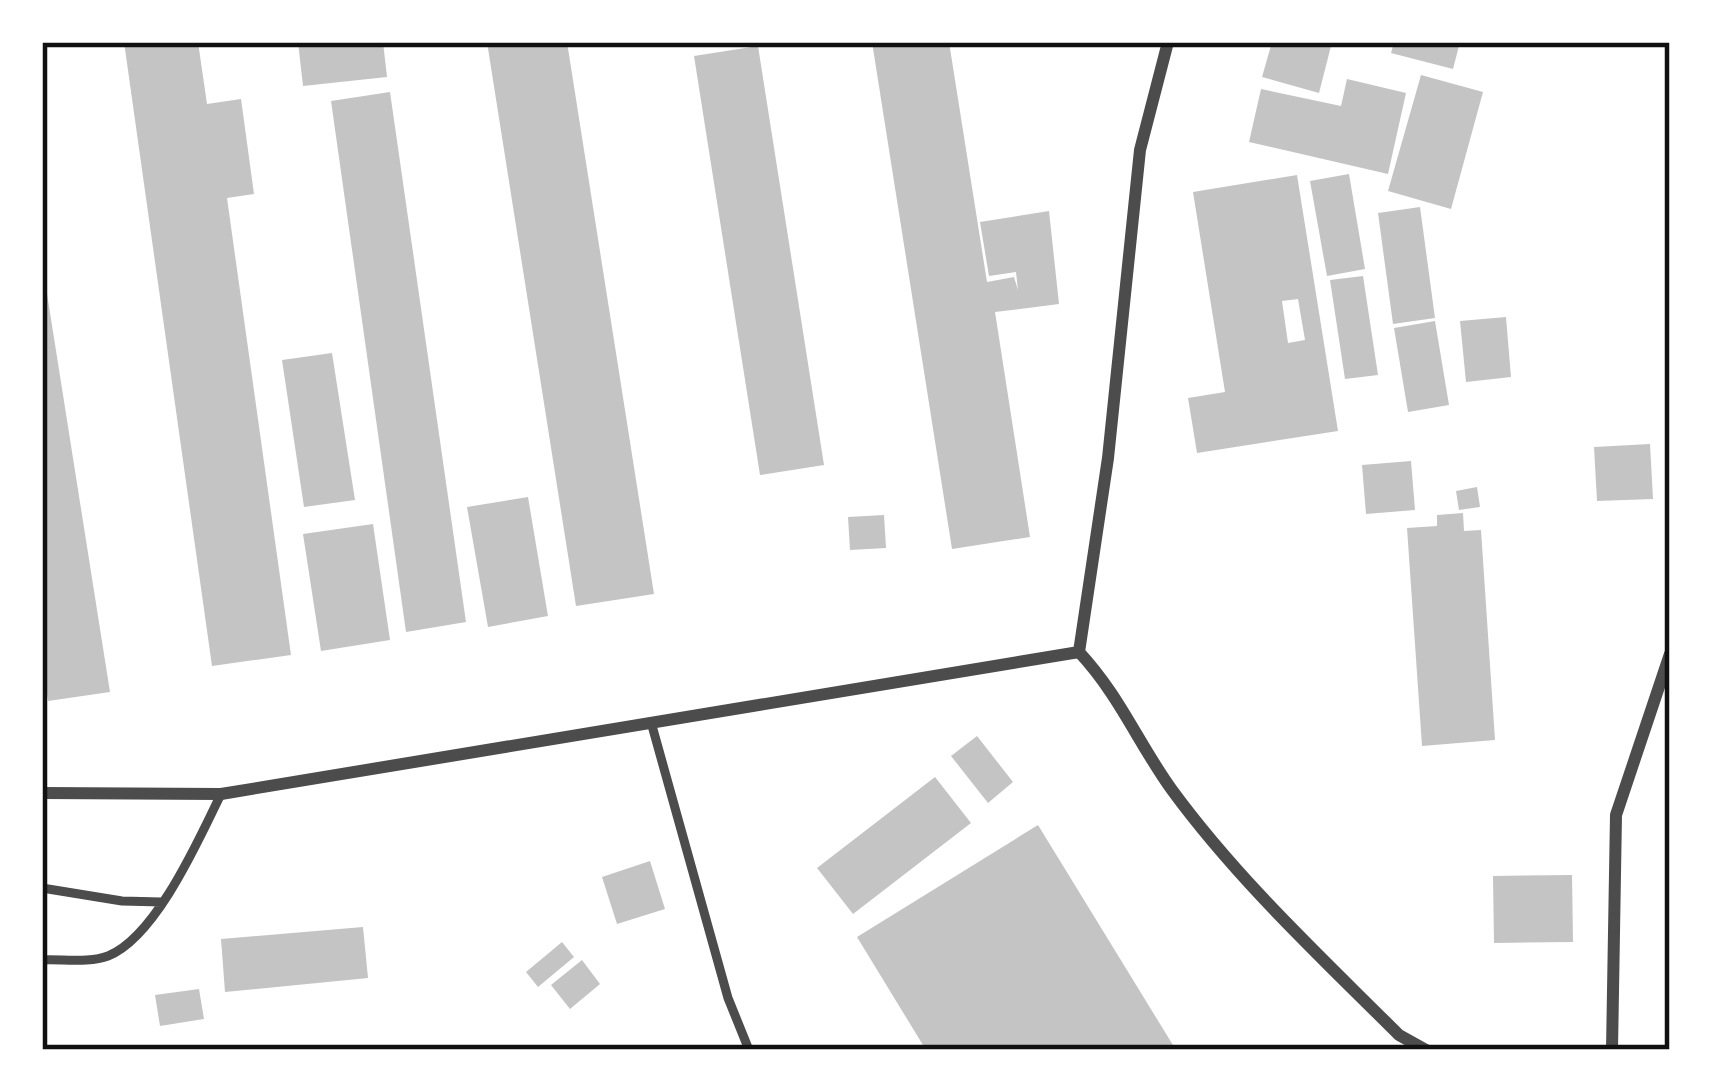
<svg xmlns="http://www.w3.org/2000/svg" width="1712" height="1092" font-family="'Sofia Sans Condensed',sans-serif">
  <rect width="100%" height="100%" fill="#fff"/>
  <path fill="#c4c4c4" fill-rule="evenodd" d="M 124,42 L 198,42 L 207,104 L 241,99 L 254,194 L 227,198 L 291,655 L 212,666 Z
    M 298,42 L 383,42 L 387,77 L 303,86 Z
    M 487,42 L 567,42 L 654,594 L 576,606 Z
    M 872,42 L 949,42 L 987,282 L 1014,277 L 1018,290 L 1016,272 L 989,276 L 980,222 L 1049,211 L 1059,304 L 995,312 L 1030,537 L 952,549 Z
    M 1272,42 L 1332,42 L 1319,93 L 1262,77 Z
    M 1394,42 L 1460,42 L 1453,69 L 1391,53 Z
    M 758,46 L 824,465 L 760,475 L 694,56 Z
    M 1421,75 L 1483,92 L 1451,209 L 1388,191 Z
    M 1347,79 L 1406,93 L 1388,174 L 1249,142 L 1261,89 L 1341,106 Z
    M 390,92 L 466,622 L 406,632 L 331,101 Z
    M 1349,174 L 1365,269 L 1327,276 L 1310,181 Z
    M 1297,175 L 1338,431 L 1197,453 L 1188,398 L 1225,392 L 1193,192 ZM 1298,299 L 1305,340 L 1288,343 L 1282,301 Z
    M 1420,207 L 1435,318 L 1393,324 L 1378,213 Z
    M 42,262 L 110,692 L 48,701 L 42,661 Z
    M 1363,276 L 1378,375 L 1345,379 L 1330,280 Z
    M 1506,317 L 1511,377 L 1466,382 L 1460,321 Z
    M 1435,321 L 1449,405 L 1408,412 L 1394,328 Z
    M 332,353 L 355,500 L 304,507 L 282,360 Z
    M 1650,444 L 1653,499 L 1597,501 L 1594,447 Z
    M 1411,461 L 1415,510 L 1366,514 L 1362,465 Z
    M 1477,487 L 1480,507 L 1459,510 L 1456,491 Z
    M 528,497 L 548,616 L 488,627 L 467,507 Z
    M 1463,513 L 1464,531 L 1481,530 L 1495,740 L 1422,746 L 1407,528 L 1437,526 L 1437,515 Z
    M 884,515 L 886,548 L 850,550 L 848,517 Z
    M 373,524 L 390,640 L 321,651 L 303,534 Z
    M 977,736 L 1013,782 L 988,803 L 951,756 Z
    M 935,777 L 971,823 L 853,914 L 817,868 Z
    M 1038,825 L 1176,1050 L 926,1050 L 857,937 Z
    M 650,861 L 665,909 L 617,924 L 602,877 Z
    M 1572,875 L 1573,942 L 1494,943 L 1493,876 Z
    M 363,927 L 368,978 L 225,992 L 221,939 Z
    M 562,942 L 574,957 L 538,987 L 526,972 Z
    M 582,960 L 600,984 L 570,1009 L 551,985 Z
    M 199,989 L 204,1019 L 160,1026 L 155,995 Z"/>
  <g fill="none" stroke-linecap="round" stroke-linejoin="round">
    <path stroke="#4c4c4c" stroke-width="9" d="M 651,722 L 728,998 L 749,1050
      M 42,888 L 122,901 L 161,902
      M 42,960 C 62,959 90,963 108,956 C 156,937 199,839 221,794"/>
    <path stroke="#4c4c4c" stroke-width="12" d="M 1168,42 L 1140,150 L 1108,458 L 1079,652 C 1120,696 1138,743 1172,790 C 1238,880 1320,956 1399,1035 L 1426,1050
      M 42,793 L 221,794 L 1079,652
      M 1612,1050 L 1616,815 L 1670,654"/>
  </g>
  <rect width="1712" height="1092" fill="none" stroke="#ffffff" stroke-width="90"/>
  <rect x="45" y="45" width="1622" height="1002" fill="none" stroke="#111" stroke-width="4.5"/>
</svg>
